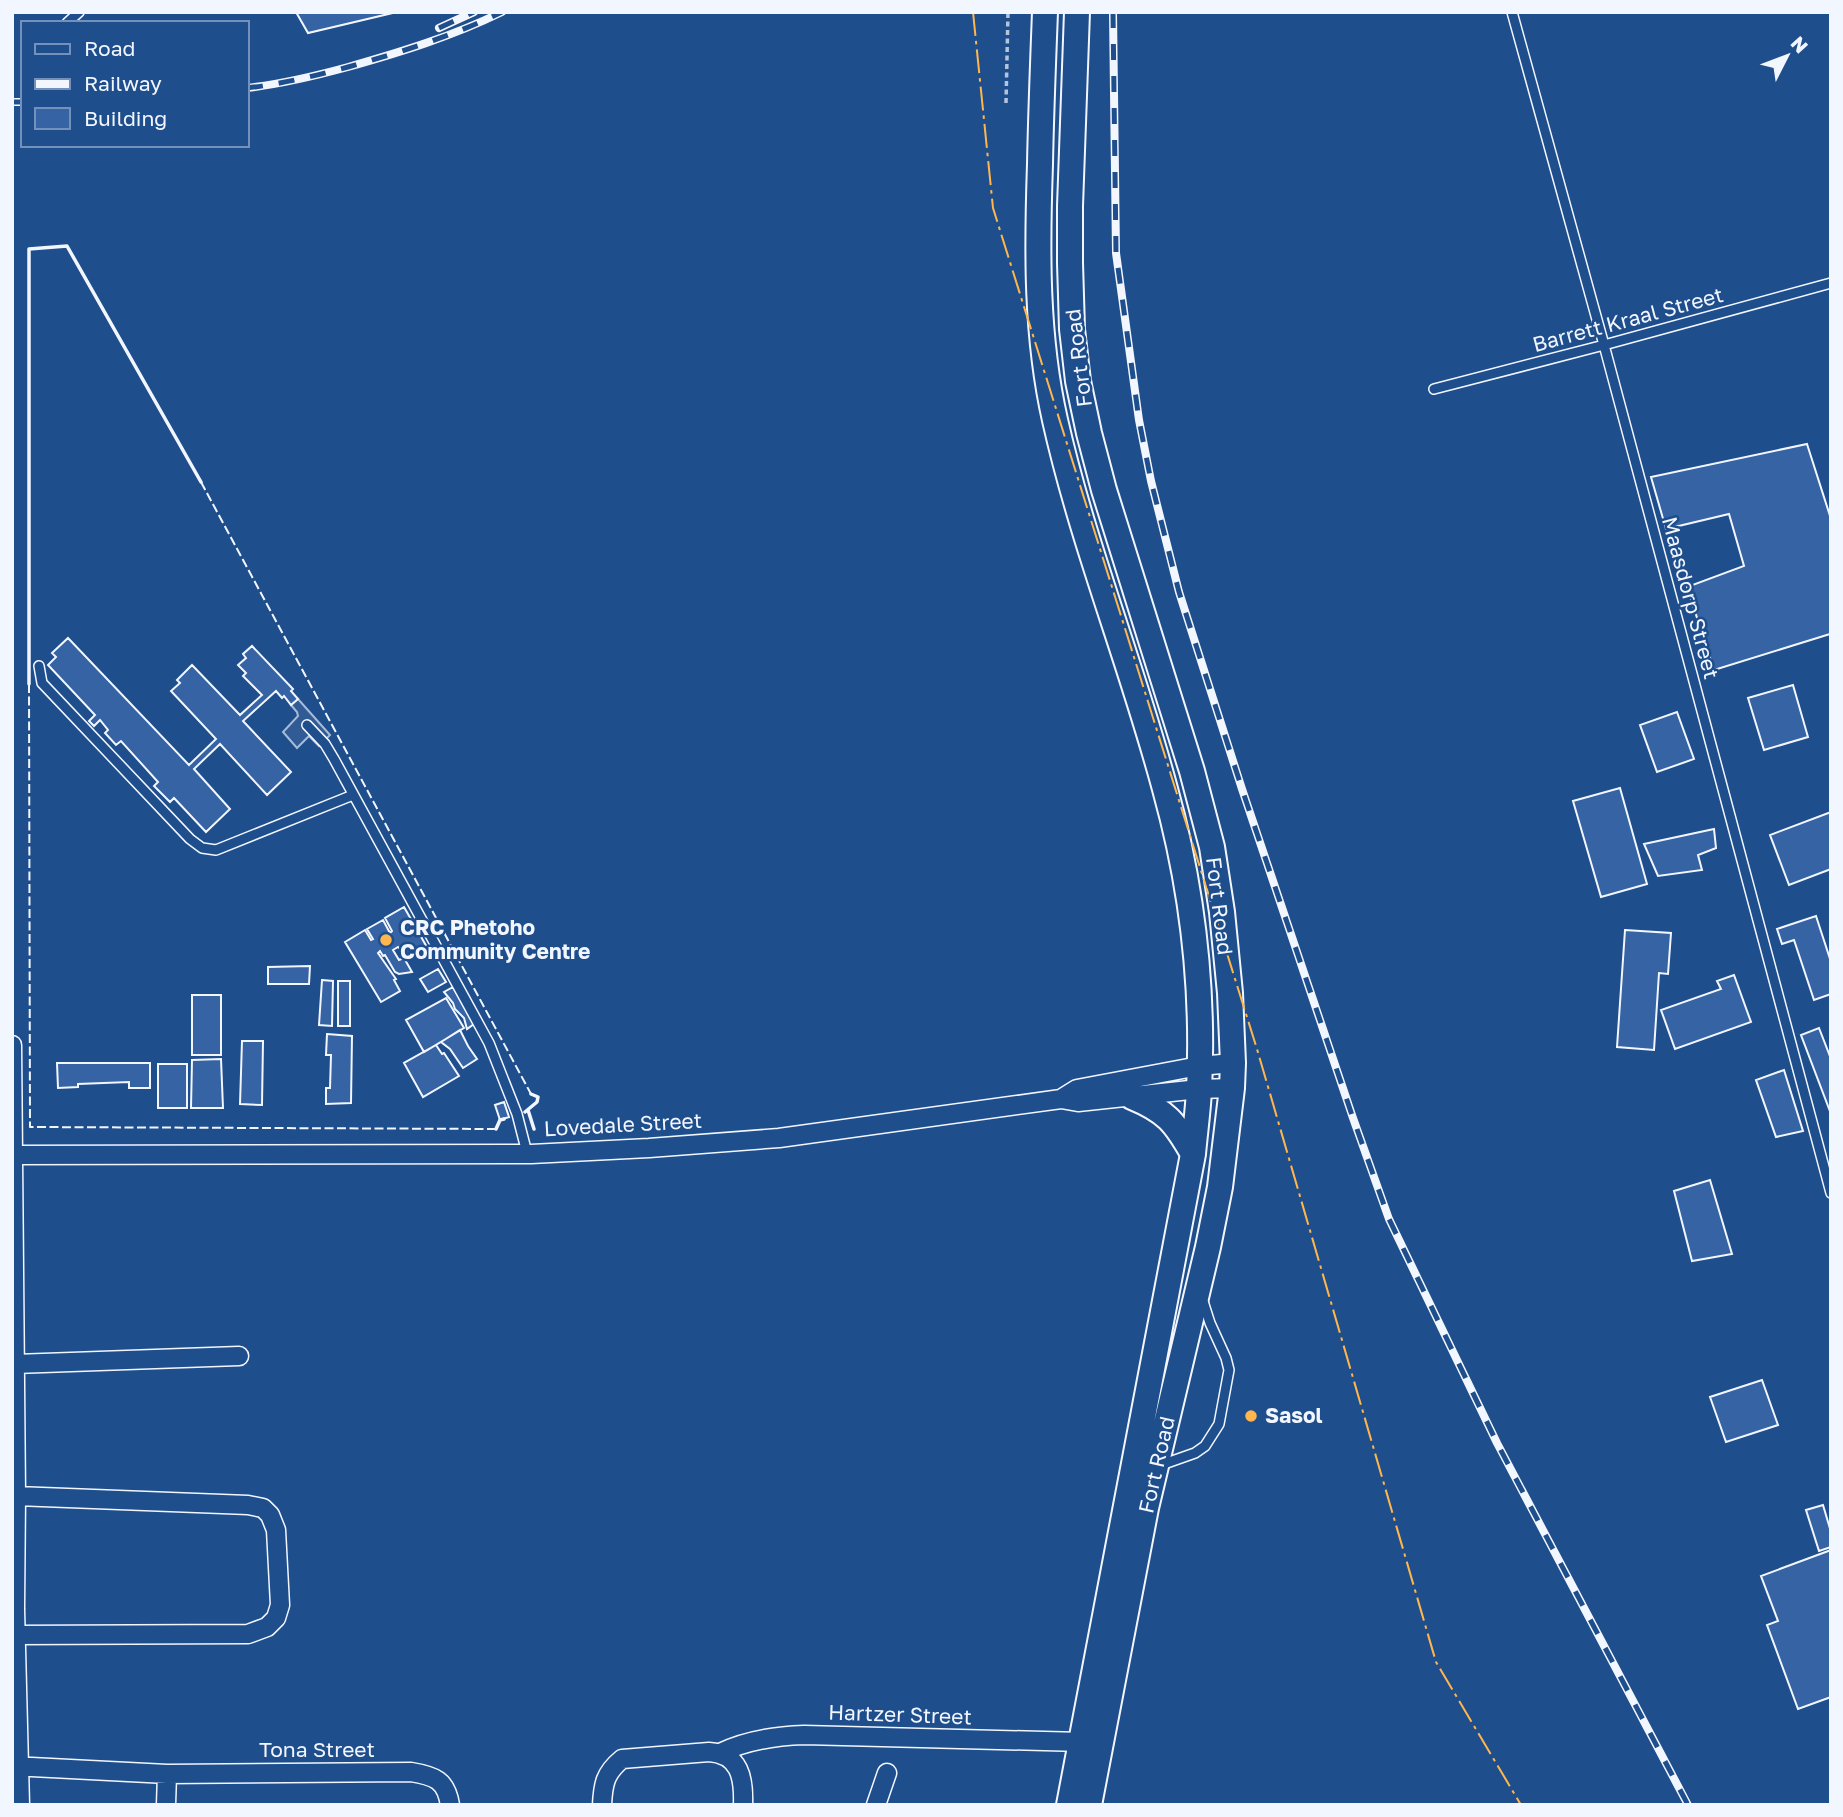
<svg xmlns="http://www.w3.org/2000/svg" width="1843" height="1817" font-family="'Golos Text',sans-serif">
  <rect width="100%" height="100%" fill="#1f4e8c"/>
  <path fill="#305b95" stroke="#a8bbd7" stroke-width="2" d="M 298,699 L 330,735 L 319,746 L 309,736 L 297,748 L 283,732 L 298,716 L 297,712 L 291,705 Z"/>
  <path fill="#3563a3" stroke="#f2f6ff" stroke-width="2" d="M 296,12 L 397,12 L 308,33 Z
    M 1807,444 L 1831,519 L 1831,636 L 1830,634 L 1714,670 L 1687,587 L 1744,566 L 1729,514 L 1666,529 L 1651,477 Z
    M 68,638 L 189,765 L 216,739 L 171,691 L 180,683 L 177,680 L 192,665 L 240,715 L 262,695 L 243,676 L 246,673 L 238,665 L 246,658 L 243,654 L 252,646 L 293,689 L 291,691 L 298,699 L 291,705 L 284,696 L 282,698 L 276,691 L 243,721 L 291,772 L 267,795 L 220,744 L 194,769 L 230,809 L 206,832 L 174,798 L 170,802 L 154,786 L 158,782 L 121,741 L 116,745 L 105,733 L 108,730 L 100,720 L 94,726 L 89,721 L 95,715 L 48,665 L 56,657 L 52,653 Z
    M 1793,685 L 1808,737 L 1764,750 L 1748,698 Z
    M 1677,712 L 1694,759 L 1657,772 L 1640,725 Z
    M 1620,788 L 1647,884 L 1601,897 L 1573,801 Z
    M 1831,812 L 1831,869 L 1789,885 L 1770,835 Z
    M 1714,829 L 1716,848 L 1698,855 L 1702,870 L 1658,876 L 1644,844 Z
    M 404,907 L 428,949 L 409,960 L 402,948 L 400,949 L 398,947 L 393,950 L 399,960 L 404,958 L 412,972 L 399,974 L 395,972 L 385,955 L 383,956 L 380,951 L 378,953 L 396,979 L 394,980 L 400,991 L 381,1002 L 345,942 L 365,930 L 371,940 L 373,939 L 367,929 L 383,920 L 390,933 L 392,931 L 385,918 Z
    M 1816,916 L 1831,962 L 1831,994 L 1814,1000 L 1794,940 L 1782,944 L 1777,929 Z
    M 1625,930 L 1671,933 L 1668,974 L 1659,973 L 1654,1050 L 1617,1047 Z
    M 310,966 L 309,984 L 268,984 L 268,967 Z
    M 438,969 L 446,982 L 428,992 L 420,979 Z
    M 1734,975 L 1751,1022 L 1675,1049 L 1661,1010 L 1721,989 L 1717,981 Z
    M 322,980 L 333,981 L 332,1026 L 319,1025 Z
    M 338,981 L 350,981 L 350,1026 L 338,1026 Z
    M 453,987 L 474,1024 L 467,1029 L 464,1018 L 455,1009 L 453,1003 L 444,992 Z
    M 192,995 L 221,995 L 221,1055 L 192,1055 Z
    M 446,998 L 464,1028 L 424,1052 L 406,1020 Z
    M 1819,1028 L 1831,1059 L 1831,1114 L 1801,1035 Z
    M 460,1030 L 468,1046 L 477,1059 L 463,1068 L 450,1049 L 441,1042 Z
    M 327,1034 L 352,1036 L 351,1103 L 326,1104 L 326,1088 L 330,1088 L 331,1055 L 326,1055 Z
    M 242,1041 L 263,1041 L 262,1105 L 240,1104 Z
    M 436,1045 L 442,1054 L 444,1053 L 459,1076 L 423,1097 L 404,1063 Z
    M 221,1059 L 223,1108 L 191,1108 L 192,1060 Z
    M 57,1063 L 150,1063 L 150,1088 L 129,1088 L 129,1082 L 78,1084 L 78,1087 L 58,1088 Z
    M 158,1064 L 187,1064 L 187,1108 L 158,1108 Z
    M 1784,1070 L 1803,1131 L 1776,1137 L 1756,1080 Z
    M 504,1102 L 509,1117 L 500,1120 L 495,1105 Z
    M 1710,1180 L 1732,1254 L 1692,1261 L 1674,1191 Z
    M 1762,1380 L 1778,1425 L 1726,1442 L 1710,1397 Z
    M 1823,1505 L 1831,1532 L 1831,1547 L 1819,1551 L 1806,1510 Z
    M 1831,1550 L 1831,1697 L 1798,1709 L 1767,1625 L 1778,1621 L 1761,1576 Z"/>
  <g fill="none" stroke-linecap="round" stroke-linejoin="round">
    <defs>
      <path id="service" d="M 1512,12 L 1604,345 L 1831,1193
        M 67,23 L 79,12
        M 1434,389 L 1604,345 L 1831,283
        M 39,666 L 42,683 L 190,839 L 202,848 L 216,850 L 353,795
        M 307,725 L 325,744 L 334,759 L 489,1043 L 517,1114 L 527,1153
        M 1161,1465 L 1195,1453 L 1205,1446 L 1219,1424 L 1229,1370 L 1226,1358 L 1210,1323 L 1202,1298"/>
      <path id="minor" d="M 12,1045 L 16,1496 L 15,1609 L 20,1805
        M 1061,1099 L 1077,1089 L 1199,1066 L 1233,1063
        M 12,1155 L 531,1154 L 649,1148 L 779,1138 L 1061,1099 L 1078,1102 L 1199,1089 L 1232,1088
        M 15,1364 L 239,1356
        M 16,1635 L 248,1634 L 267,1627 L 276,1618 L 280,1605 L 276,1530 L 270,1515 L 263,1508 L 248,1505 L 16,1496
        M 720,1753 C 747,1740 774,1736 804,1735 L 1082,1742
        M 12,1766 L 167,1774 L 411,1772 C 435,1776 446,1780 450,1805
        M 166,1805 L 167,1774
        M 602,1805 C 603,1784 605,1773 622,1759 L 709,1752 C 740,1754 744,1778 743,1805
        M 876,1805 L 887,1773"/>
      <path id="secondary" d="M 1045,12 C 1043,63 1041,113 1040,164 C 1037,250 1036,336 1055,420 C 1083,545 1132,665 1165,789 C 1192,886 1204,989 1199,1090 C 1198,1111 1195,1132 1193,1154 L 1069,1805
        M 1077,12 L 1070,206 L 1070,263 L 1072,329 L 1078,381 L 1089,433 L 1104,490 L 1192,771 L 1212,847 L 1222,912 L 1230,993 L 1233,1063 L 1232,1088 L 1220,1187 L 1208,1247 L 1146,1508 L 1089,1805
        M 1132,1097 C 1166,1111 1175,1122 1193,1154"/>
    </defs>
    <use href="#service" stroke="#f2f6ff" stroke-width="12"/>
    <use href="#minor" stroke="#f2f6ff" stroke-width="21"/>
    <use href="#secondary" stroke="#f2f6ff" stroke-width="28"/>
    <path stroke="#b3c4dc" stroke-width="3.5" stroke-dasharray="5 3.5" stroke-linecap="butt" d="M 1006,103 L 1008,12"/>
    <use href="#service" stroke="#1f4e8c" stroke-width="9"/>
    <use href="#minor" stroke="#1f4e8c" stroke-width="18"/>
    <use href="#secondary" stroke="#1f4e8c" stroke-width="24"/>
    <defs>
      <path id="rail" d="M 1113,12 L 1116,253 L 1139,420 L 1151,481 L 1179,592 L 1242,789 L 1353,1118 L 1389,1219 L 1497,1443 L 1688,1805
        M 439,28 L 474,12
        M 247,88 C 281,84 315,76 348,67 C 401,52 453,36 502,12
        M 12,102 L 23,102"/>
    </defs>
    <use href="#rail" stroke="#f2f6ff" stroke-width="8"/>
    <use href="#rail" stroke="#1f4e8c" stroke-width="5" stroke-dasharray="16" stroke-linecap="butt"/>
    <path stroke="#f2f6ff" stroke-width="2" stroke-dasharray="9 3.5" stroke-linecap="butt" d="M 201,482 L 531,1094
      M 29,684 L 30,1127 L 496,1129"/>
    <path stroke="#f2f6ff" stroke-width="3.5" d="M 29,684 L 29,249 L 67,246 L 201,482
      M 528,1110 L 534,1129
      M 525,1112 L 537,1102 L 538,1097 L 531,1094
      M 496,1129 L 500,1120 L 504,1119"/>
    <path stroke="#ffb74d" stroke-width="2" stroke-dasharray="24 5 3.5 5" stroke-linecap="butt" d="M 973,12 L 993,208 L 1257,1049 L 1436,1662 L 1521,1805"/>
  </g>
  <g fill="#ffb74d" stroke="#1f4e8c" stroke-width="2.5">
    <circle cx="386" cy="940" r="7"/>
    <circle cx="1251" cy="1416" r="7"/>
  </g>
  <g text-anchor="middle" stroke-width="5" stroke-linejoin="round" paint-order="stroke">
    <g font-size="21" fill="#f2f6ff" stroke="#1f4e8c">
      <text transform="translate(1628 320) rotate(-15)" y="7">Barrett Kraal Street</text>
      <text transform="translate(1079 358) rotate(-97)" y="7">Fort Road</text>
      <text transform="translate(1690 598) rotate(75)" y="7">Maasdorp Street</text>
      <text transform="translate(1219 906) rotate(83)" y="7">Fort Road</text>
      <text transform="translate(623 1125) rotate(-3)" y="7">Lovedale Street</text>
      <text transform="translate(1157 1465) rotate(-77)" y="7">Fort Road</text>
      <text transform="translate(900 1715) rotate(2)" y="7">Hartzer Street</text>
      <text x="317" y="1757">Tona Street</text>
    </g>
    <g font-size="21" font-weight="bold" fill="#f2f6ff" stroke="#1f4e8c" text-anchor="start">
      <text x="400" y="935">CRC Phetoho<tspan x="400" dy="24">Community Centre</tspan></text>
      <text x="1265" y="1423">Sasol</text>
    </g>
  </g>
  <rect width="1843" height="1817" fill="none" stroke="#f2f6ff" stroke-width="28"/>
  <rect x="21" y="21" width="228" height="126" fill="#1f4e8c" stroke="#7391ba" stroke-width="2"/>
  <rect x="35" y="44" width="35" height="10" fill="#1f4e8c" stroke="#7391ba" stroke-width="2"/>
  <text x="84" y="56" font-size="21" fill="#f2f6ff">Road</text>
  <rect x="35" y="79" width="35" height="10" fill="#f2f6ff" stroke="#7391ba" stroke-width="2"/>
  <text x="84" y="91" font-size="21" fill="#f2f6ff">Railway</text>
  <rect x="35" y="108" width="35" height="21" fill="#3563a3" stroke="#7391ba" stroke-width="2"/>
  <text x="84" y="126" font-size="21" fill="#f2f6ff">Building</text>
  <g transform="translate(1787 56) rotate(48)" stroke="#1f4e8c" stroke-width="5" paint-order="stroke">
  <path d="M0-5L12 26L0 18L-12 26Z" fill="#f2f6ff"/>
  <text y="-10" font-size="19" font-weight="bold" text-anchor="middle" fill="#f2f6ff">N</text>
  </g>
</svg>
